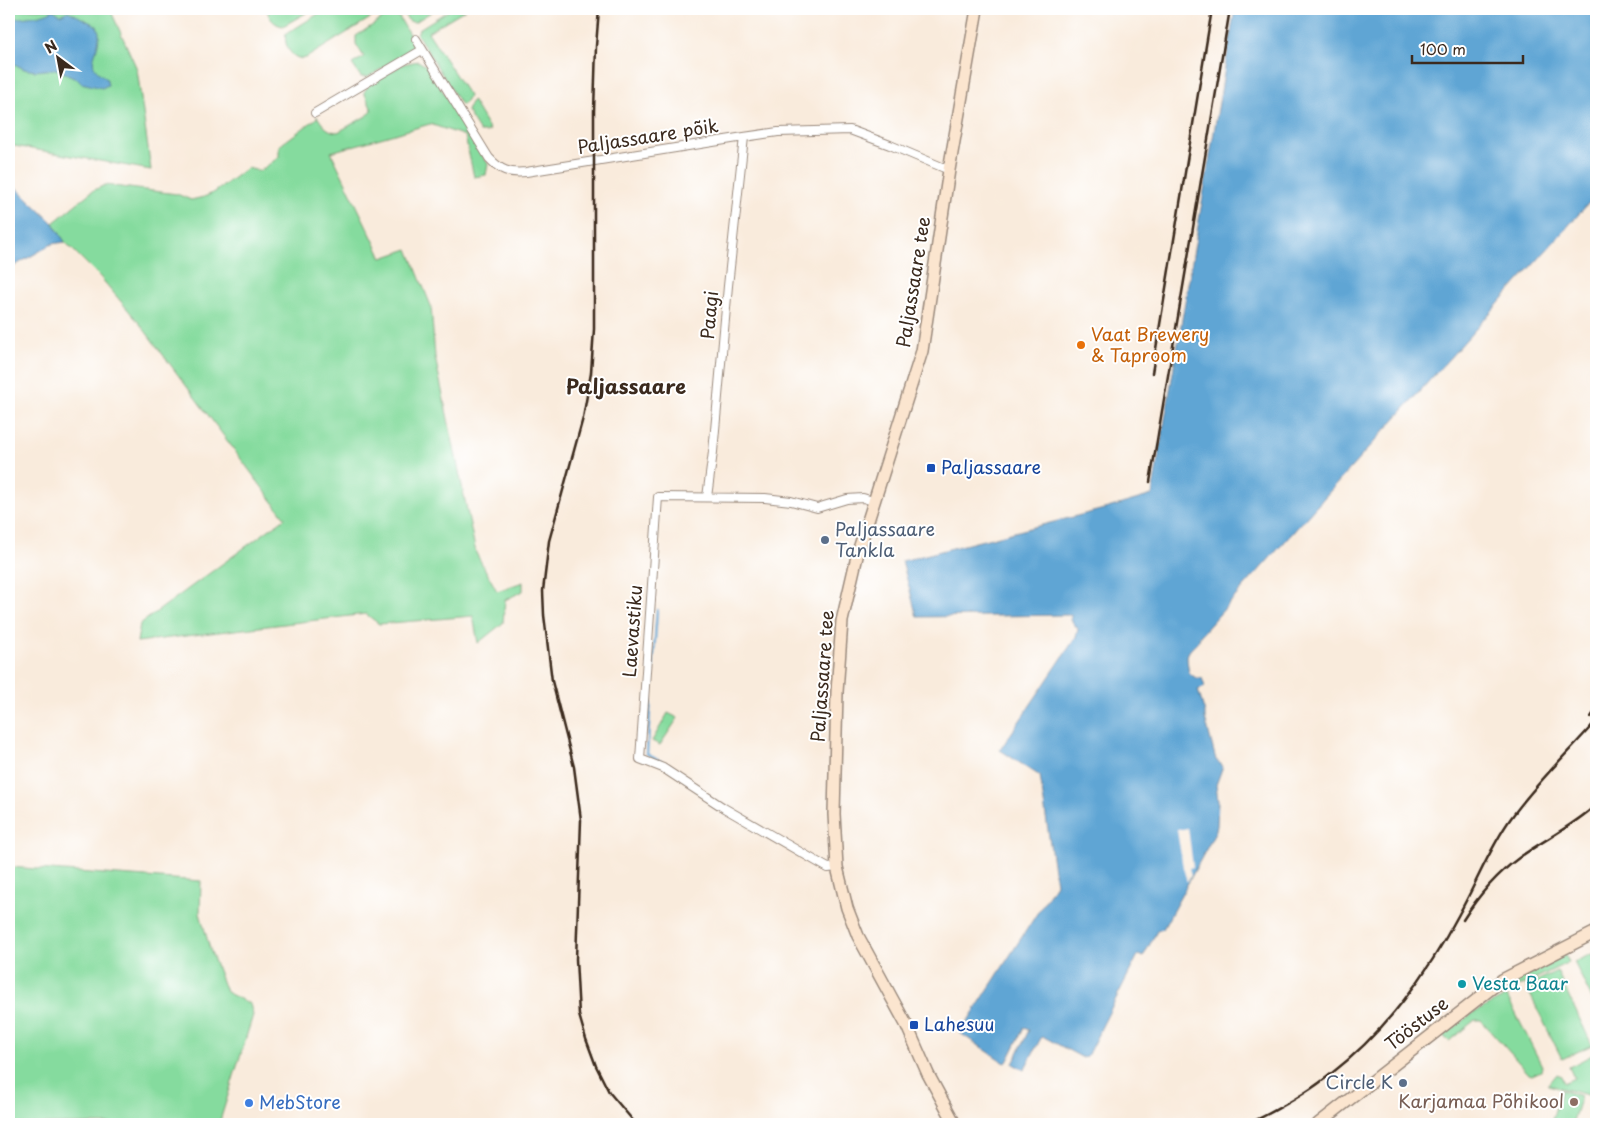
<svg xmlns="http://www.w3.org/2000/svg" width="1605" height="1133" font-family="'Playpen Sans',sans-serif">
  <rect width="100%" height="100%" fill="#fff"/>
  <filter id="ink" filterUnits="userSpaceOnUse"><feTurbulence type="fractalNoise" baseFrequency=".02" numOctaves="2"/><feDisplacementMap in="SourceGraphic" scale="10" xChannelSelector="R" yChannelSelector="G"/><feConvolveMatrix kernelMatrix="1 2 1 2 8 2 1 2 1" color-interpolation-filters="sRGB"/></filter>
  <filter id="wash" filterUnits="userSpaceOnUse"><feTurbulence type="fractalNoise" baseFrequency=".0096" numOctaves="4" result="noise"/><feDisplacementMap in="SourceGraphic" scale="20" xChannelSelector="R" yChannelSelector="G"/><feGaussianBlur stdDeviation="1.12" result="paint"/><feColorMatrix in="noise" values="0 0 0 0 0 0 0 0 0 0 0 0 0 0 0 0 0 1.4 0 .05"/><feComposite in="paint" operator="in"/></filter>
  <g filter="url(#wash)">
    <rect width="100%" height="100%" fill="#f9ebdc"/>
    <path fill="#85db9e" stroke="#60825e" d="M 9,9 L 110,9 L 137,69 L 151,170 L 9,145 Z
      M 267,9 L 313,9 L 283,26 C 274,25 268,17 267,9 Z
      M 326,9 L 385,9 L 306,58 C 293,62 283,45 286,34 Z
      M 401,9 L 436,9 L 415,22 C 407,23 405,15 401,9 Z
      M 451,9 L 466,9 L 428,32 L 469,96 L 465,103 L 461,105 L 417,34 L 419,29 Z
      M 388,15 L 395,15 L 399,17 L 416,46 L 414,49 L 368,77 L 361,77 L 352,64 L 364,57 L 356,44 L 356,36 Z
      M 418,61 L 428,67 L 488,164 L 486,175 L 474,177 L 465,136 L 430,124 L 331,152 L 382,258 L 408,249 L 431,306 L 435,357 L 476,553 L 497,591 L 523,582 L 523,591 L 505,600 L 503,623 L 478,643 L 473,616 L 379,624 L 366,614 L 137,642 L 140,624 L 285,518 L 140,324 L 101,278 L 65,242 L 53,223 L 92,191 L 105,185 L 177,194 L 191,200 L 204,197 L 215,192 L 247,168 L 260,171 L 279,157 L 279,146 L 317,118 L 317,116 C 322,124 327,132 338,132 L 368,115 L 372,110 L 364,92 L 368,86 L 403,64 Z
      M 472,100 L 490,130 L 486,132 L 480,132 L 467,111 Z
      M 668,713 L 678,718 L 660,745 L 652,741 Z
      M 9,867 L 201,881 L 200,913 L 210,949 L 226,992 L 250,1004 L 253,1015 L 219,1124 L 9,1124 Z
      M 1594,953 L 1596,957 L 1596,1007 L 1574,962 Z
      M 1565,955 L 1569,962 L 1510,991 L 1507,985 Z
      M 1557,971 L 1592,1045 L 1562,1059 L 1526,986 Z
      M 1507,996 L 1542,1066 L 1541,1071 L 1532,1075 L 1529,1074 L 1481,1020 L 1475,1020 L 1449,1041 L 1443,1036 L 1471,1014 Z
      M 1596,1053 L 1596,1097 L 1548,1085 L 1557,1074 L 1561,1076 L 1564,1083 L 1574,1078 L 1569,1067 Z
      M 1561,1090 L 1581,1096 L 1572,1124 L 1551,1123 Z"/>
    <path fill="#5ea5d4" stroke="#4c6879" d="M 1235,9 L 1596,9 L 1596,195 L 1200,636 C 1199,645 1189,647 1187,656 C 1187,661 1188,668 1189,673 L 1196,678 L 1202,678 L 1205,687 L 1198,690 L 1205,713 L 1205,718 L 1216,760 L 1223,766 L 1216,785 L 1218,801 L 1217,826 L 1215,833 L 1163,929 L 1157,931 L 1143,957 L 1138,955 L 1087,1056 L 1083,1058 L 1044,1037 L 1041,1038 L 1024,1070 L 1013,1064 L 1029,1030 L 1024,1028 L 1007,1062 L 1005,1063 L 960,1033 L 1056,884 L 1040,776 L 1000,750 L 1076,637 L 1078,629 L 1071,620 L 1071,615 L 917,617 L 902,561 L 1108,508 L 1152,495 Z
      M 53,10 L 61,15 L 68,11 L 97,26 C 98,29 100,34 99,38 C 97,57 84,64 106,78 L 108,85 L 102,88 L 81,83 L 76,78 L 56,69 L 35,71 L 24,69 L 9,61 L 9,20 C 23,16 41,18 53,10 Z
      M 9,181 L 53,223 L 65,242 L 52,244 L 9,269 Z"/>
    <path fill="#f9ebdc" d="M 1188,828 L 1193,867 L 1189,868 L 1191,876 L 1187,882 L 1183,867 L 1177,830 Z"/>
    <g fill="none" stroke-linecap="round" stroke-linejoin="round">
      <path stroke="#5ea5d4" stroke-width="2.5" d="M 657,610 L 647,754 L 662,762"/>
    </g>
  </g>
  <g filter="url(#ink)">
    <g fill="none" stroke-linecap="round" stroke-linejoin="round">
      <defs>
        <path id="street" d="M 416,39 L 489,158 C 500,170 509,174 526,172 L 744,137 L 778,132 L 850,130 L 890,145 L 949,170
          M 315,113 L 422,50
          M 707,497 L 713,452 L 728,286 L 744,137
          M 837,867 L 828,868 L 724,808 L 663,768 L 640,759 L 658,497 L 765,498 L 791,501 L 817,508 L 847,499 L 863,498 L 873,501"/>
        <path id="secondary" d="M 955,1124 L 928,1074 L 907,1026 L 858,936 L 847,908 L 837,867 L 834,814 L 837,692 L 842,621 L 858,552 L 922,351 L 949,170 L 977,9
          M 1318,1124 L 1502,980 L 1596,932"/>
      </defs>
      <use href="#street" stroke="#9a8a7d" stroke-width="10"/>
      <use href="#secondary" stroke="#9a8a7d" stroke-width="14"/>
      <use href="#street" stroke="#fff" stroke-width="8"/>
      <use href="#secondary" stroke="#fbe5cf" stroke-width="11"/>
      <path stroke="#3b2a1e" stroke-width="2.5" d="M 599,9 L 596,46 L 594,111 L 594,329 L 591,373 L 583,418 L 549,541 L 543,591 L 544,615 L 552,681 L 574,767 L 581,820 L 576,959 L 579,1015 L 586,1039 L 596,1066 L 609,1092 L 636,1124
        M 1152,373 L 1212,9
        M 1150,482 L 1230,9
        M 1591,717 L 1596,710
        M 1463,920 C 1478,896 1497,874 1520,857 C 1545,839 1573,826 1596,805
        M 1248,1124 C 1277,1110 1307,1094 1332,1073 C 1385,1032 1428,973 1459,914 C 1477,882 1490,847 1511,818 C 1536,783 1568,753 1596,721"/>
    </g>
  </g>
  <circle fill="#e8710a" stroke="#fff" stroke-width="2" cx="1081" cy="345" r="5"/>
  <g fill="#1a4fb4" stroke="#fff" stroke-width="2">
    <rect x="926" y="463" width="10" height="10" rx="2.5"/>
    <rect x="909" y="1020" width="10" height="10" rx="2.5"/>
  </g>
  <g fill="#5c6f8a" stroke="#fff" stroke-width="2">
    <circle cx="825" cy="540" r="5"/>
    <circle cx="1403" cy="1083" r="5"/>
  </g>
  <circle fill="#0f9aa8" stroke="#fff" stroke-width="2" cx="1462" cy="984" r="5"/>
  <circle fill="#8d6e63" stroke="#fff" stroke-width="2" cx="1574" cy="1102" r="5"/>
  <circle fill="#3f7fe0" stroke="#fff" stroke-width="2" cx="249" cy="1103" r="5"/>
  <g text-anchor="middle" stroke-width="4" stroke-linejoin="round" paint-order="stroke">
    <g font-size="18" fill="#3b2a1e" stroke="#fff">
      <text transform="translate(648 137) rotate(-9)" y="6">Paljassaare põik</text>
      <text transform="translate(914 282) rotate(-81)" y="6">Paljassaare tee</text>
      <text transform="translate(710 315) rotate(-85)" y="6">Paagi</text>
      <text transform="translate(633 631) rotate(-86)" y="6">Laevastiku</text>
      <text transform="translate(823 676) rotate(-86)" y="6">Paljassaare tee</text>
      <text transform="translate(1417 1024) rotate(-38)" y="6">Tööstuse</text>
    </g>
    <g font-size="18" fill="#c56008" stroke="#fff" text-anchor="start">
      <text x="1091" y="341">Vaat Brewery<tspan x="1091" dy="21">&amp; Taproom</tspan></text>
    </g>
    <g font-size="18" fill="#164399" stroke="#fff" text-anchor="start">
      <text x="941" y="474">Paljassaare</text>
      <text x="924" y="1031">Lahesuu</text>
    </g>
    <g font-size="18" fill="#4e5e75" stroke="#fff" text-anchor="start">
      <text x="835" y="536">Paljassaare<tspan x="835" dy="21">Tankla</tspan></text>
      <text x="1393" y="1089" text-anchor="end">Circle K</text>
    </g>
    <g font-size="18" fill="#0d838f" stroke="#fff" text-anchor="start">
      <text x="1472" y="990">Vesta Baar</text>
    </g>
    <g font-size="18" fill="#785e54" stroke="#fff" text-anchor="end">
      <text x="1564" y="1108">Karjamaa Põhikool</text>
    </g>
    <g font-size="18" fill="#366cbe" stroke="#fff" text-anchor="start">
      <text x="259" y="1109">MebStore</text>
    </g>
    <g font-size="20" font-weight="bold" fill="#3b2a1e" stroke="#fff">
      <text x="626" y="394">Paljassaare</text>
    </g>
  </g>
  <rect width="1605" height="1133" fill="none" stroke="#fff" stroke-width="30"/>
  <g transform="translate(58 58) rotate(328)" stroke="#ffffff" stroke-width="4" paint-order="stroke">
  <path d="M0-4L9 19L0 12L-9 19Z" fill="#3b2a1e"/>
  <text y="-8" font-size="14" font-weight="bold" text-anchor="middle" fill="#3b2a1e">N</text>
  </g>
  <path d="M1412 55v8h111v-8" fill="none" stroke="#3b2a1e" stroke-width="2.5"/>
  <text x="1420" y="55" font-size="15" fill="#3b2a1e" stroke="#ffffff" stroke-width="4" paint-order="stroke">100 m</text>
</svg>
